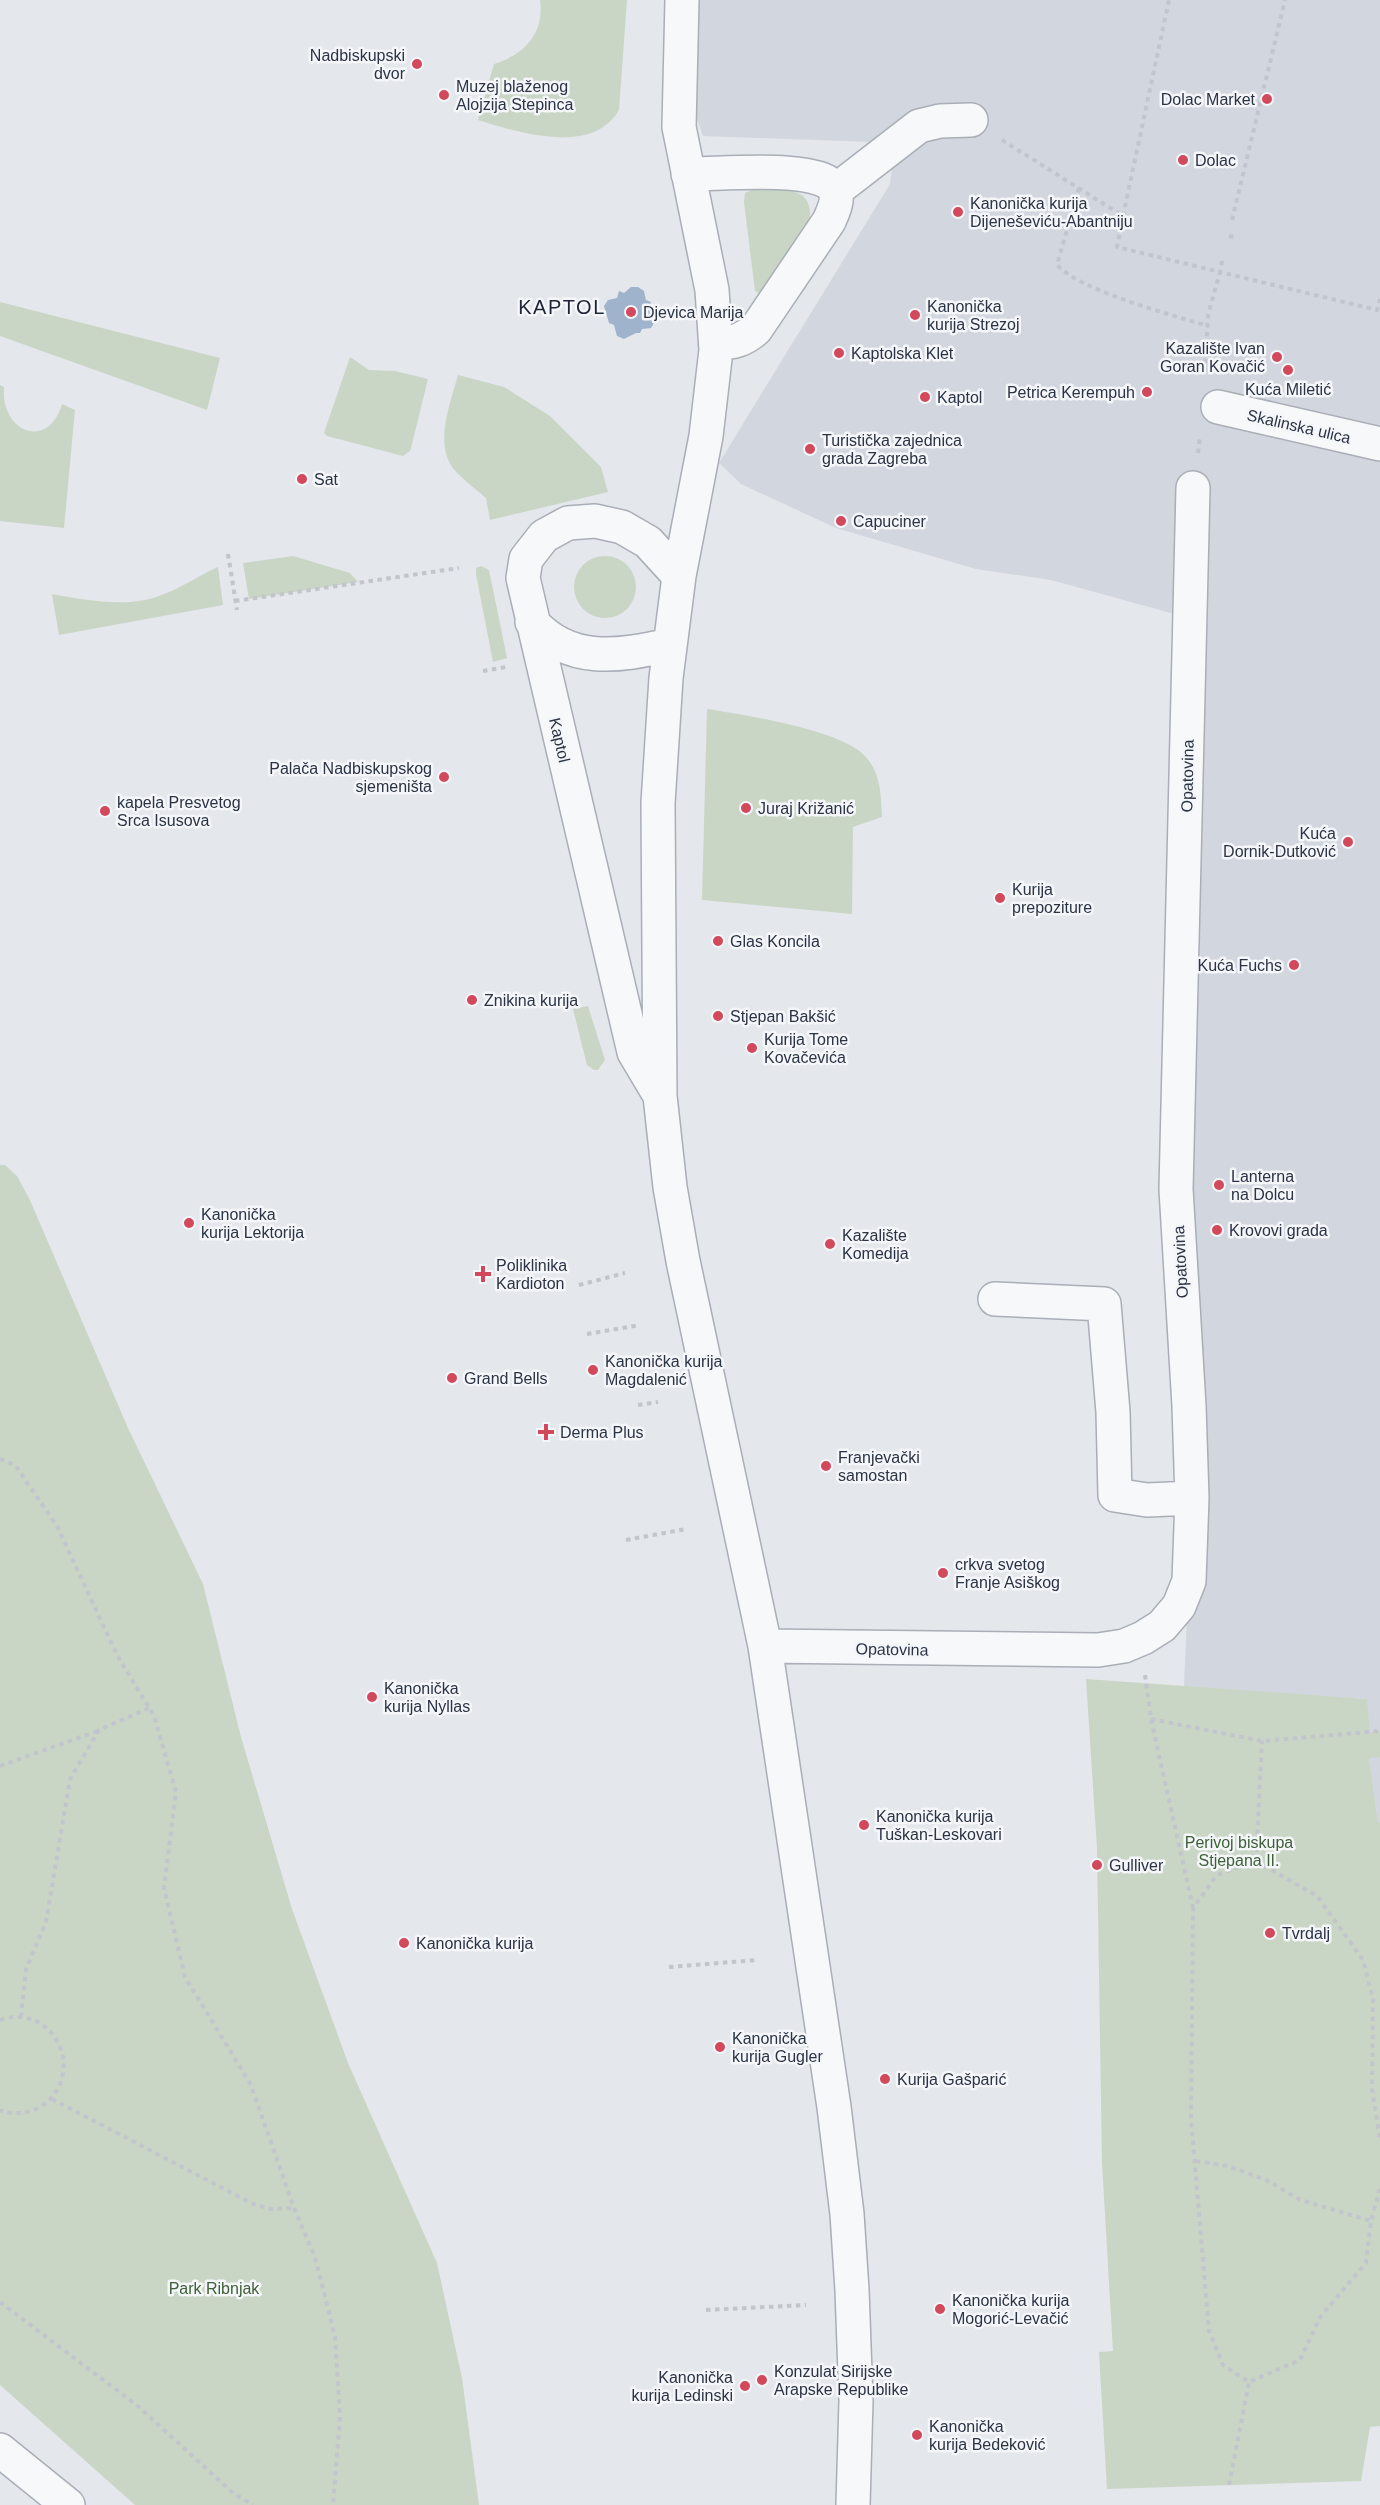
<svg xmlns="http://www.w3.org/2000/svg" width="1380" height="2505" font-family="Arial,sans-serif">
  <rect width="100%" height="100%" fill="#e4e7ec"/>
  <path fill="#d2d6de" d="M 698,0 L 1380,0 L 1380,1836 L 1369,1758 L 1367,1699 L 1184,1687 L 1192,1498 L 1178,615 L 1051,580 L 976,569 L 836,528 L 741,484 L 719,463 L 890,184 L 892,167 L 872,142 L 703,136 L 697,119 L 691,55 Z"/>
  <path fill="#c9d6c5" d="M 540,0 L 627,0 L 619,110 C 592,156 520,133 478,120 L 494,64 C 524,55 545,33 540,0 Z
    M 773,188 C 801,191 814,195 809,226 L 761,294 L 755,291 L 744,202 L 745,193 L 754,189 Z
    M 0,302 L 220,358 L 207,410 L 0,336 Z
    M 350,357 L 369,370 L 395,371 L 428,379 L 412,444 L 410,451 L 403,456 L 327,436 L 324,433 Z
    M 458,375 L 504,387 L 550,416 L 601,467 L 608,492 L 490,520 L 486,498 C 477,490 466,482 457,473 C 432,447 450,405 458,375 Z
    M 0,385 L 4,387 C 0,431 48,452 62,404 L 75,410 L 64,528 L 0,521 Z
    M 293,556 L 350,573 L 358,582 L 249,599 L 243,563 Z
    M574 587a31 31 0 1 1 62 0a31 31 0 1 1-62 0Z
    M 481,566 L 489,570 L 507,658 L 493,662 L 476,574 L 476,568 Z
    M 218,567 L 223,605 L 59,635 L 52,594 C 84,600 127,608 159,596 C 180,589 198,576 218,567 Z
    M 707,709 C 744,715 840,729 865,756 C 881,773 881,796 882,817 L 853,827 L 852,914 L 702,900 Z
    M 588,1006 L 605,1060 L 598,1070 L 594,1070 L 587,1065 L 573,1009 Z
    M 0,1165 L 5,1165 L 17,1176 L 29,1198 L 128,1428 L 203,1584 L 241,1737 L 292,1909 L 348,2063 L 437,2263 L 462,2378 L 479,2505 L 135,2505 L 0,2385 Z
    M 1086,1679 L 1367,1699 L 1370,1732 L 1380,1731 L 1380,1757 L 1369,1758 L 1378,1822 L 1380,1822 L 1380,2426 L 1370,2427 L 1361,2481 L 1107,2489 L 1099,2352 L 1113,2351 L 1102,2163 L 1097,1848 Z"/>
  <path fill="#9fb4cc" d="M 631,287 L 638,287 L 644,291 L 646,300 L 651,302 L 649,307 L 657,318 L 651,328 L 642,329 L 640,333 L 636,333 L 624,339 L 617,336 L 614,325 L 609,323 L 604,306 L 608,300 L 617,298 L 619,291 L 624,293 Z"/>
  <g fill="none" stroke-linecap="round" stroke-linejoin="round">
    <defs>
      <path id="minor" d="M 682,0 L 679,127 L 712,290 L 716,350 L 706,436 L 679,576 L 666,678 L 658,803 L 660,1096 L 670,1187 L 683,1261 L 765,1646 L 834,2107 L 847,2214 L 852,2290 L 856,2401 L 853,2505
        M 688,174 C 716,175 823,163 835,190 C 839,200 833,212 829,221 L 756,329 C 744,340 733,343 716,343
        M 835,191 L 919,126 L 940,121 L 971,120
        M 1218,407 L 1380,444
        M 532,622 C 570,665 619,656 669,645
        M 659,1094 L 634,1052 L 523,578 L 526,559 L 544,536 L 568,523 L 595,521 L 622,527 L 648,542 L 679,576
        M 995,1299 L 1104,1304 L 1113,1412 L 1115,1495 L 1147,1500 L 1192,1498
        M 765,1646 L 1098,1650 L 1124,1646 L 1143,1638 L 1162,1626 L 1179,1606 L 1189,1581 L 1192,1498 L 1189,1406 L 1176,1189 L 1193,488
        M 0,2450 L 68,2505"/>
    </defs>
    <use href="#minor" stroke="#a9aeb7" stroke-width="36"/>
    <path stroke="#c2c5cb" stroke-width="4" stroke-dasharray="4.5 4.5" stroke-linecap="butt" d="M 1002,140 L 1123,216 L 1117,247 L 1220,272 L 1208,315 L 1205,372
      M 1079,188 L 1057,265 C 1081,291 1172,315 1208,326
      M 1123,216 L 1169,0
      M 1232,220 L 1285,0
      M 1229,236 L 1235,237
      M 1222,261 L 1220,272 L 1377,310 L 1380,299
      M 1198,453 L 1200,437
      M 228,554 L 237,610
      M 235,601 L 459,568
      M 483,671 L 506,667
      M 579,1285 L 625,1273
      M 587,1334 L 640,1325
      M 638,1405 L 658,1402
      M 0,1459 L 15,1465 L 57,1526 L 117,1655 L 154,1716 L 176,1792 L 164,1888 L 185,1977 L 251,2085 L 294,2208 L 315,2257 L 335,2337 L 340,2417 L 333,2505
      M 626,1540 L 686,1529
      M 1145,1675 L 1151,1719 L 1193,1908
      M 1151,1719 L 1262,1741 L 1380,1731
      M 0,1766 L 98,1731
      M 1256,1861 L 1217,1875 L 1193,1908 L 1191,2118 L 1209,2331 L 1223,2365 L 1249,2382 L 1300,2360 L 1320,2317 L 1366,2263 L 1371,2221 L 1380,2188
      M 1256,1861 L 1317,1896 L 1363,1960 L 1373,1999 L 1372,2089 L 1380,2139
      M 1256,1861 L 1262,1741
      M 669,1967 L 757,1960
      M 21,2017 L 26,1969 L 46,1922 L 70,1779 L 99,1730 L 149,1708
      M 0,2020 C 55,2001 89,2076 40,2107 C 27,2114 13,2115 0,2110
      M 52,2099 L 253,2204 L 271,2209 L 294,2208
      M 1196,2161 L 1228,2166 L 1266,2180 L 1301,2200 L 1371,2221
      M 0,2302 L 139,2407 L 233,2493 L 253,2505
      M 706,2310 L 806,2305
      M 1229,2485 L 1249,2382"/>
    <use href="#minor" stroke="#f7f8fa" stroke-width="33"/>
  </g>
  <g fill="#d1495b" stroke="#f4f6f9" stroke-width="2">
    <circle cx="417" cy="64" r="6"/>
    <circle cx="444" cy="95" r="6"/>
    <circle cx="1267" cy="99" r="6"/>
    <circle cx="1183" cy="160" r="6"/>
    <circle cx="958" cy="212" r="6"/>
    <circle cx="631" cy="312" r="6"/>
    <circle cx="915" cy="315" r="6"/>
    <circle cx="839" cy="353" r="6"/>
    <circle cx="1277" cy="357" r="6"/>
    <circle cx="1288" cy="370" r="6"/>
    <circle cx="1147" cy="392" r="6"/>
    <circle cx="925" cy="397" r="6"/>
    <circle cx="810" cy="449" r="6"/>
    <circle cx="302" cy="479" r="6"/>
    <circle cx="841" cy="521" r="6"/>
    <circle cx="444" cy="777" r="6"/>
    <circle cx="746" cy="808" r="6"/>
    <circle cx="105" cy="811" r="6"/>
    <circle cx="1348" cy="842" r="6"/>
    <circle cx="1000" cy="898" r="6"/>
    <circle cx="718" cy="941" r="6"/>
    <circle cx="1294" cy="965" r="6"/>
    <circle cx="472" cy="1000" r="6"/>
    <circle cx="718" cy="1016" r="6"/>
    <circle cx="752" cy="1048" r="6"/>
    <circle cx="1219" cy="1185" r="6"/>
    <circle cx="189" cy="1223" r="6"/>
    <circle cx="1217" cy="1230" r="6"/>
    <circle cx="830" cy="1244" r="6"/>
    <path d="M480 1265h6v6h6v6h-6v6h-6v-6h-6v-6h6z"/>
    <circle cx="593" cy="1370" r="6"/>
    <circle cx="452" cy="1378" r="6"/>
    <path d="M543 1423h6v6h6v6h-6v6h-6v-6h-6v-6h6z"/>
    <circle cx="826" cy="1466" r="6"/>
    <circle cx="943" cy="1573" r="6"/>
    <circle cx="372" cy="1697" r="6"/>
    <circle cx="864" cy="1825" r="6"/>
    <circle cx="1097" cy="1865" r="6"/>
    <circle cx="1270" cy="1933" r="6"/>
    <circle cx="404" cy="1943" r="6"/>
    <circle cx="720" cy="2047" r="6"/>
    <circle cx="885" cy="2079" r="6"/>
    <circle cx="940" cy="2309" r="6"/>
    <circle cx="762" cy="2380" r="6"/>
    <circle cx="745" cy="2386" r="6"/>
    <circle cx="917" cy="2435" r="6"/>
  </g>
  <g text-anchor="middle" stroke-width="5" stroke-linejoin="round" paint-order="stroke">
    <g font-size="16" fill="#2b3445" stroke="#f4f6f9" text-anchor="start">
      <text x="405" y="61" text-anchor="end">Nadbiskupski<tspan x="405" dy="18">dvor</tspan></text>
      <text x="456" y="92">Muzej blaženog<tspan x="456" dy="18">Alojzija Stepinca</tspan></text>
      <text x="1255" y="105" text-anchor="end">Dolac Market</text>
      <text x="1195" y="166">Dolac</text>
      <text x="970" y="209">Kanonička kurija<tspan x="970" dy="18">Dijeneševiću-Abantniju</tspan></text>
      <text x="927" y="312">Kanonička<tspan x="927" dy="18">kurija Strezoj</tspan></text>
      <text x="643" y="318">Djevica Marija</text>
      <text x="1265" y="354" text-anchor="end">Kazalište Ivan<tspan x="1265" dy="18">Goran Kovačić</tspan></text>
      <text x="851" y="359">Kaptolska Klet</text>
      <text x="1288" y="395" text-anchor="middle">Kuća Miletić</text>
      <text x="1135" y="398" text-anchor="end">Petrica Kerempuh</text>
      <text x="937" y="403">Kaptol</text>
      <text x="822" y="446">Turistička zajednica<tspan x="822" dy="18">grada Zagreba</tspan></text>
      <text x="314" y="485">Sat</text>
      <text x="853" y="527">Capuciner</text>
      <text x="432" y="774" text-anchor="end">Palača Nadbiskupskog<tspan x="432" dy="18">sjemeništa</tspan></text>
      <text x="117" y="808">kapela Presvetog<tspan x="117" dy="18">Srca Isusova</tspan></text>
      <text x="758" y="814">Juraj Križanić</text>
      <text x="1336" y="839" text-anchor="end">Kuća<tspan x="1336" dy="18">Dornik-Dutković</tspan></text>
      <text x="1012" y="895">Kurija<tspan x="1012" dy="18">prepoziture</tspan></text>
      <text x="730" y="947">Glas Koncila</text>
      <text x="1282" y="971" text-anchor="end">Kuća Fuchs</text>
      <text x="484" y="1006">Znikina kurija</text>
      <text x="730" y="1022">Stjepan Bakšić</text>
      <text x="764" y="1045">Kurija Tome<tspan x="764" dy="18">Kovačevića</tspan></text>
      <text x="1231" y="1182">Lanterna<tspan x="1231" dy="18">na Dolcu</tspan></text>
      <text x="201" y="1220">Kanonička<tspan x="201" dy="18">kurija Lektorija</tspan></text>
      <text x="1229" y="1236">Krovovi grada</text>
      <text x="842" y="1241">Kazalište<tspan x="842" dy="18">Komedija</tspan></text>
      <text x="496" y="1271">Poliklinika<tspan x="496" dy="18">Kardioton</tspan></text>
      <text x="605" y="1367">Kanonička kurija<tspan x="605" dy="18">Magdalenić</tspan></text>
      <text x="464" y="1384">Grand Bells</text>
      <text x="560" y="1438">Derma Plus</text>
      <text x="838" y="1463">Franjevački<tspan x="838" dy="18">samostan</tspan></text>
      <text x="955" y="1570">crkva svetog<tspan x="955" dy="18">Franje Asiškog</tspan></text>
      <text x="384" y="1694">Kanonička<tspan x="384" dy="18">kurija Nyllas</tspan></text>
      <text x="876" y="1822">Kanonička kurija<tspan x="876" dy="18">Tuškan-Leskovari</tspan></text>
      <text x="1109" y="1871">Gulliver</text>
      <text x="1282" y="1939">Tvrdalj</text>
      <text x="416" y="1949">Kanonička kurija</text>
      <text x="732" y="2044">Kanonička<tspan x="732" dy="18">kurija Gugler</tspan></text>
      <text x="897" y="2085">Kurija Gašparić</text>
      <text x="952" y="2306">Kanonička kurija<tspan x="952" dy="18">Mogorić-Levačić</tspan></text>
      <text x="774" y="2377">Konzulat Sirijske<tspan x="774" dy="18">Arapske Republike</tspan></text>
      <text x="733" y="2383" text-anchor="end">Kanonička<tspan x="733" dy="18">kurija Ledinski</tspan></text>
      <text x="929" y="2432">Kanonička<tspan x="929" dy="18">kurija Bedeković</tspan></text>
    </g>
    <g font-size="16" fill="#2b3445" stroke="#f4f6f9">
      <text transform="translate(1299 426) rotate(13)" y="6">Skalinska ulica</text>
      <text transform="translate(560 740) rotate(77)" y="6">Kaptol</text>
      <text transform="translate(1187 776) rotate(-89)" y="6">Opatovina</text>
      <text transform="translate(1180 1262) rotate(-93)" y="6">Opatovina</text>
      <text transform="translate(892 1649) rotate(1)" y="6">Opatovina</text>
    </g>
    <g font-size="16" fill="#3f6138" stroke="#f4f6f9">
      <text x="1239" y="1848">Perivoj biskupa<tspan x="1239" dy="18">Stjepana II.</tspan></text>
      <text x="214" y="2294">Park Ribnjak</text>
    </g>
    <g font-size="20" letter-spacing="1.5" fill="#1d2536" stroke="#f4f6f9">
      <text x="562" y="314">KAPTOL</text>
    </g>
  </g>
</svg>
